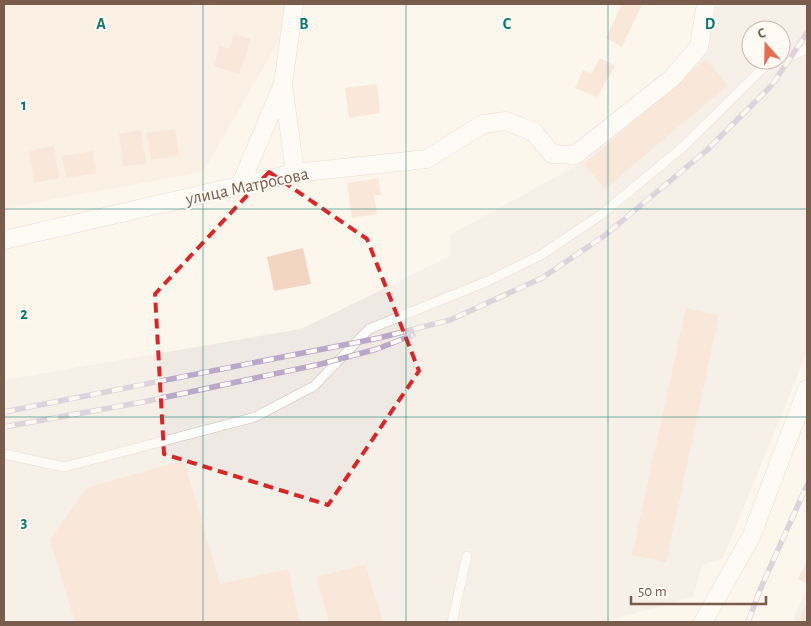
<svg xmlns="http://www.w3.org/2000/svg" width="811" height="626" font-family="'Alegreya Sans',sans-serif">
  <rect width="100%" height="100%" fill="#fdf6ec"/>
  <path fill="#f5e8da" d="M 4,4 L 287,4 L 282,35 L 203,172 L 4,208 Z"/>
  <path fill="#efe9e4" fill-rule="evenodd" d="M 716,4 L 807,4 L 807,352 L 723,558 L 702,565 L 693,597 L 605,622 L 4,622 L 4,380 L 301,329 L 449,257 L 450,235 L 583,162 L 701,59 ZM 751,30 L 781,30 L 781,60 L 751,60 Z
    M 807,588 L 807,622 L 792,622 Z"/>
  <path fill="#f3d5c3" d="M 622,4 L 642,4 L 622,47 L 606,38 Z
    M 234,34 L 251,39 L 239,74 L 214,66 L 219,46 L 229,49 Z
    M 600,58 L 615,66 L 597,97 L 575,88 L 583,70 L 591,74 Z
    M 706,59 L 728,85 L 605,189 L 584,164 Z
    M 377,84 L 380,113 L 349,118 L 345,88 Z
    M 175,129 L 179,156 L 151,160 L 147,133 Z
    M 141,130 L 146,164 L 123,166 L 119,134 Z
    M 54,146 L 59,178 L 34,183 L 29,151 Z
    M 93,151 L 96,173 L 66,178 L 62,156 Z
    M 378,178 L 381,195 L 374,195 L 377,214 L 352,218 L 347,183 Z
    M 303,248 L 311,284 L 274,291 L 267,257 Z
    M 686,308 L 719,315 L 666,562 L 632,555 Z
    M 184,460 L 220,584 L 288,569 L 300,622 L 75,622 L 50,539 L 87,488 Z
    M 807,561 L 807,584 L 798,579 Z
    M 365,564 L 383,622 L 329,622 L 317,577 Z
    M 807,602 L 807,622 L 798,622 Z"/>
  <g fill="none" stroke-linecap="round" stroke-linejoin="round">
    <defs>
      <path id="lane" d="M 4,454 L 64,467 L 255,417 L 314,386 L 369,329 L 488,281 L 541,255 L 602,214 L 684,146 L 763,68 L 807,49
        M 452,622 L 467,556"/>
      <path id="street" d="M 283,84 L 294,4
        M 240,186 L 283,84 L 295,173
        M 4,240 L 295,173 L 427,159 L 483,124 L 506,121 L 534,132 L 552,154 L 575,155 L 671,79 L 699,47 L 706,4
        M 703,622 L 751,537 L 807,389"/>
    </defs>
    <use href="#lane" stroke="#d1beb0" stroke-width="10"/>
    <use href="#street" stroke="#d1beb0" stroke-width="19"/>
    <use href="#lane" stroke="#fff" stroke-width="9"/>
    <use href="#street" stroke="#fff" stroke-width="18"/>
    <defs>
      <path id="rail" d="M 4,412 L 379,338 L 450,320 L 542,278 L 604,236 L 707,150 L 772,85 L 807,33
        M 4,427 L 143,402 L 321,364 L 377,349 L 413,335
        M 748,622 L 760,590 L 807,485"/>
    </defs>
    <use href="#rail" stroke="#b9a8c9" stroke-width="5.5"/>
    <use href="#rail" stroke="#fffaf3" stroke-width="4" stroke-dasharray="11" stroke-linecap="butt"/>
  </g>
  <path d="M0 0H811V626H0ZM 269,172 L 367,239 L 419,371 L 328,505 L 164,454 L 155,294 Z" fill="#fdf6ec" fill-opacity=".55" fill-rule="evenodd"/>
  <path fill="none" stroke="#d62828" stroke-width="4" stroke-dasharray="10 6" stroke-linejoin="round" d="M 269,172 L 367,239 L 419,371 L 328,505 L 164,454 L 155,294 Z"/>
  <path fill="none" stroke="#0f766e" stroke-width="1" stroke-opacity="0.55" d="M 203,4 L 203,622M 406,4 L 406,622M 608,4 L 608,622M 4,209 L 807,209M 4,417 L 807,417"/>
  <g text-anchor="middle" stroke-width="4" stroke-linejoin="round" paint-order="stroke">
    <g font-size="18" fill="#7a5c4d" stroke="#fffaf3">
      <text transform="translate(247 186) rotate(-12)" y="6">улица Матросова</text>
    </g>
  </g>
  <g font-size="16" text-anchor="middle" font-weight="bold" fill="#0f766e" stroke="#fffaf3" stroke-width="4" stroke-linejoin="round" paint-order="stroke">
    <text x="101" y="29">A</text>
    <text x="304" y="29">B</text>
    <text x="507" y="29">C</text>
    <text x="710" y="29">D</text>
    <text x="24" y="110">1</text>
    <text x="24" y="319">2</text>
    <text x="24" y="527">3</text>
  </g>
  <rect width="811" height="626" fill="none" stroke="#7a5c4d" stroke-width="10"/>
  <g transform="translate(766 45) rotate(340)"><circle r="24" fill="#fffaf3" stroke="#cabbb1"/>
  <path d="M0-4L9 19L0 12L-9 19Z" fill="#e76f51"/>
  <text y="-8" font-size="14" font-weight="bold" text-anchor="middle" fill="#7a5c4d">С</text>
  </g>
  <path d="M631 596v8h135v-8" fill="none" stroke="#7a5c4d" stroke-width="2.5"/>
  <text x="638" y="596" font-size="15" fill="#7a5c4d" stroke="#fffaf3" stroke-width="4" paint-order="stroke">50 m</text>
</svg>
